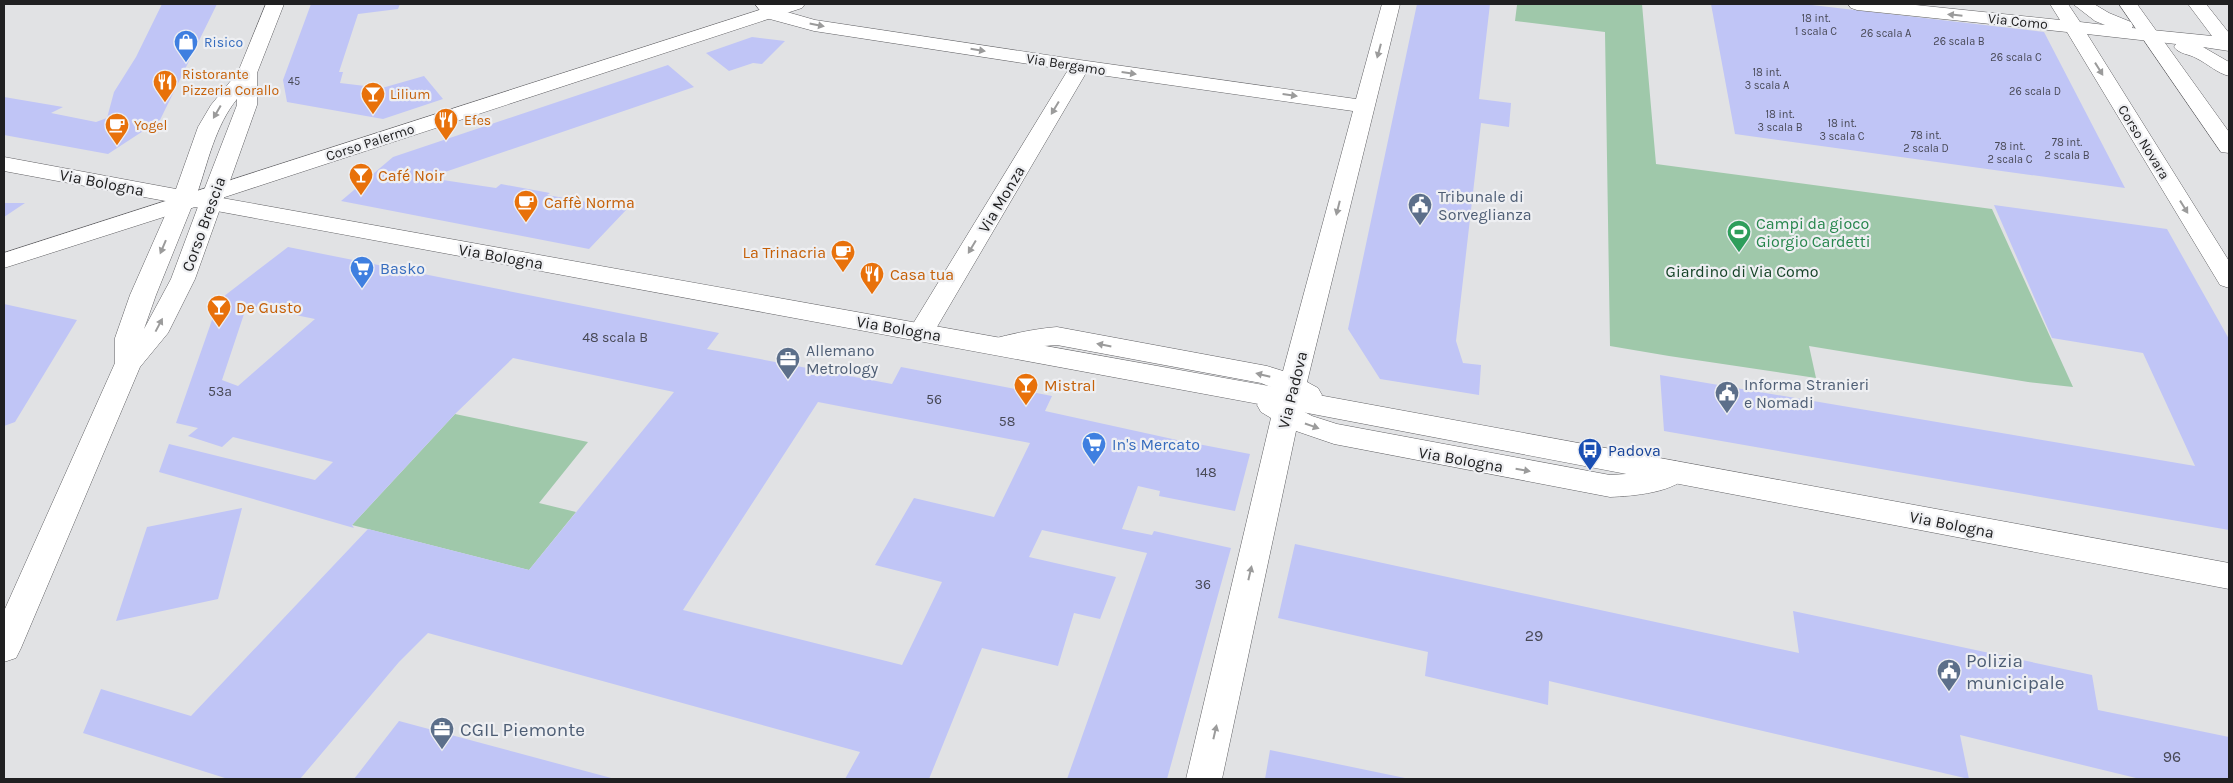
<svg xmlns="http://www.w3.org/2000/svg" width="2233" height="783" font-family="Karla,sans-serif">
  <rect width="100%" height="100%" fill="#e1e2e4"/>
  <path fill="#9fc8aa" d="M 1511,4 L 1642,4 L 1656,164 L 1992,209 L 2073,387 L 2028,382 L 1809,346 L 1816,378 L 1669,356 L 1610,346 L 1605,32 L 1515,21 L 1517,5 Z
    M 455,414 L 588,442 L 539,503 L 576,512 L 529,570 L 352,525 Z"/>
  <path fill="#c0c5f6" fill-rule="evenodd" d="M 162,4 L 217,4 L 160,120 L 108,154 L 4,135 L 4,97 L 63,107 L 51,113 L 96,122 L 107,118 L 114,92 L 136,57 Z
    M 311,4 L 400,4 L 398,9 L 358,14 L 339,72 L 343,72 L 340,83 L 382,88 L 424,76 L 443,99 L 383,119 L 287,102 L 283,80 Z
    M 1417,4 L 1490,4 L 1479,99 L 1511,103 L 1509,127 L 1481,123 L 1456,341 L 1463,363 L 1481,365 L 1479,395 L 1380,379 L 1348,329 Z
    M 1711,4 L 1803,4 L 2044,32 L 2125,188 L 1735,134 Z
    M 752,37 L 785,41 L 762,64 L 753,63 L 729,71 L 706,53 Z
    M 668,65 L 694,87 L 445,172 L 436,179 L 496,188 L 501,184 L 550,193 L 547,195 L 627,209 L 589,249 L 341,201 L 393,157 Z
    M 4,203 L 25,203 L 4,217 Z
    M 1994,205 L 2167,229 L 2229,339 L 2229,530 L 1664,431 L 1660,375 L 2195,466 L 2143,353 L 2052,338 Z
    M 288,247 L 719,333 L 707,349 L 892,384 L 901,367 L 1052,396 L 1045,411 L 1177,440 L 1250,454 L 1235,511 L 1159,496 L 1160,491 L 1138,486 L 1122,529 L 1152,535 L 1154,531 L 1231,548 L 1167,779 L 1067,779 L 1147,553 L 1042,530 L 1029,557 L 1116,577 L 1100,619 L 1074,613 L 1058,666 L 982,648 L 929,779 L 845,779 L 860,752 L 428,633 L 399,662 L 300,779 L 228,779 L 83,733 L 101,689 L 191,716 L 368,529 L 529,570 L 674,392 L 513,358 L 455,414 L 352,525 L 354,528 L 159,472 L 169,444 L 315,480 L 333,462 L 233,437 L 222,447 L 188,436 L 198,428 L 176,423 L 219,300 ZM 247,305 L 315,319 L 238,386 L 222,380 ZM 818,402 L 1030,443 L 994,517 L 914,498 L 875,565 L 942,582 L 902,665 L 683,610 Z
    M 4,304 L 77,320 L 15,422 L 4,426 Z
    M 242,508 L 218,599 L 116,621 L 147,527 Z
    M 1295,544 L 1799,653 L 1793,611 L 2092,675 L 2098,710 L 2229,737 L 2229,779 L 2140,779 L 1960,735 L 1969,779 L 1549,681 L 1548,705 L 1425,676 L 1428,652 L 1278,618 Z
    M 399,721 L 615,779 L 354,779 Z
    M 1270,750 L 1405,778 L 1405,779 L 1265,779 Z"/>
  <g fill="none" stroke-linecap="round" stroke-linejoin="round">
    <defs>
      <path id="minor" d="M 266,4 L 284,4 L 257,73 L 257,105 L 195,279 L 168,333 L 140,367 L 21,648 L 16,658 L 4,662 L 4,611 L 115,363 L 115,338 L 130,295 L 171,202 L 4,171 L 4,157 L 176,189 L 198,127 L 211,105 L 238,72 ZM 237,99 L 237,105 L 201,198 L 197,194 C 208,162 215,126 237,99 ZM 199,204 L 171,279 L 144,329 L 156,295 L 192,206 Z
        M 755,4 L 774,4 L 780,10 L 815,20 L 1080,60 L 1356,99 L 1382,4 L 1400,4 L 1307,382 L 1318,388 L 1322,395 L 1318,402 L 1308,404 L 1302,403 L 1301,410 L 1312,416 L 1337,424 L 1610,475 L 1642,473 L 1675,461 L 1685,464 L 1690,472 C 1678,493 1632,496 1610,497 L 1334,444 L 1296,431 L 1222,779 L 1186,779 L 1271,418 L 1261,412 L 1257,405 L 1261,398 L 1271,395 L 1276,397 L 1278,390 L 1261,383 L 1057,345 L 1031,347 L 998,355 L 989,352 L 985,346 L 989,340 C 1011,334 1033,329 1057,327 L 1267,366 L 1283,371 L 1353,111 L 1086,73 L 934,332 L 930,338 L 921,340 L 912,338 L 908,332 L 1068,70 L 814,31 L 766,18 Z
        M 1848,4 L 1906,4 L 2060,20 L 2050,4 L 2068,4 L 2080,22 L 2105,25 L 2095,21 L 2073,4 L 2094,4 L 2109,13 L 2131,22 L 2133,26 L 2132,28 L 2212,36 L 2188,4 L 2206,4 L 2229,33 L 2229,51 L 2203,47 L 2229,62 L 2229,76 C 2217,73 2208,64 2196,58 C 2189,54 2179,54 2174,47 L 2176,44 L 2087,34 L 2229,261 L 2229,288 L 2220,285 L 2217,280 L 2067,32 L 1857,10 L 1851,8 Z"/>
      <path id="major" d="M 778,4 L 805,4 L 802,8 L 222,198 L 1302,392 L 2229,563 L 2229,589 L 1302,412 L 195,207 L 4,268 L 4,253 Z
        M 2119,4 L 2137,4 L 2229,132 L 2229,153 L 2221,152 Z"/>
    </defs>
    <use href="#minor" stroke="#616164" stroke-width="1"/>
    <use href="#major" stroke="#616164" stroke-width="1"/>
    <use href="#minor" fill="#fff" fill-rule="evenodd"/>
    <use href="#major" fill="#fff" fill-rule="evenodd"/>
  </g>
  <defs><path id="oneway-solid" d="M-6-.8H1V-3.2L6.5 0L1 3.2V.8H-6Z" transform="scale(1.25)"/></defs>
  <g fill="#9b9b9b">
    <use href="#oneway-solid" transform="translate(1955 15) rotate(-174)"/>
    <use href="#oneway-solid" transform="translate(817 25) rotate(11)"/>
    <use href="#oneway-solid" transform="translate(978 50) rotate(9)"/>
    <use href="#oneway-solid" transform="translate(1379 51) rotate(105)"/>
    <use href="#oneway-solid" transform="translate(2099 69) rotate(58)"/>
    <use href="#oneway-solid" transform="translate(1129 73) rotate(8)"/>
    <use href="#oneway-solid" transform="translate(1290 95) rotate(8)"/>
    <use href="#oneway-solid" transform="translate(1055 108) rotate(121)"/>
    <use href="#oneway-solid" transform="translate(217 112) rotate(120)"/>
    <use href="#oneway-solid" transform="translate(2184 207) rotate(58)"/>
    <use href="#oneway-solid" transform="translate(1338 208) rotate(104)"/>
    <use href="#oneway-solid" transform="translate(163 247) rotate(113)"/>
    <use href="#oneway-solid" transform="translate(972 247) rotate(121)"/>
    <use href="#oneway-solid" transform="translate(159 325) rotate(-62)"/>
    <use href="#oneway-solid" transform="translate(1104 345) rotate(-169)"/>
    <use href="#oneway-solid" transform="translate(1263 375) rotate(-166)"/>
    <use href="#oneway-solid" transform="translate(1312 426) rotate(19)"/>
    <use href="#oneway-solid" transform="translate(1523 470) rotate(10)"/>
    <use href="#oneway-solid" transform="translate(1250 573) rotate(-77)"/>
    <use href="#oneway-solid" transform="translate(1215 732) rotate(-77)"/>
  </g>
  <defs>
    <symbol id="shop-pin" viewBox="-11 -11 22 30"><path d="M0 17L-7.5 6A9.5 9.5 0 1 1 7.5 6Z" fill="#3f7fe0" stroke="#eeeff2"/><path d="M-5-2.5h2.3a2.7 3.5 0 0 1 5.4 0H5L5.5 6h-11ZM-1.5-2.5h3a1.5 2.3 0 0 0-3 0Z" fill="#fff"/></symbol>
    <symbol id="restaurant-pin" viewBox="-11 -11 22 30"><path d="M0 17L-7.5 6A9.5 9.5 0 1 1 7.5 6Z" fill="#e8710a" stroke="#eeeff2"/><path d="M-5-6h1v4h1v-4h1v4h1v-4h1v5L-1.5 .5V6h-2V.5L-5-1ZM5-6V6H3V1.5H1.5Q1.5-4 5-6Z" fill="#fff"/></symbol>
    <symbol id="bar-pin" viewBox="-11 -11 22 30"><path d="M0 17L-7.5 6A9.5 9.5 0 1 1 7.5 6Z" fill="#e8710a" stroke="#eeeff2"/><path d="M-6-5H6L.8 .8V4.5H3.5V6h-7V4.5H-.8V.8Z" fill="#fff"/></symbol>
    <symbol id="cafe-pin" viewBox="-11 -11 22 30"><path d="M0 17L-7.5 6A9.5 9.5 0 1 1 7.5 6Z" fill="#e8710a" stroke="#eeeff2"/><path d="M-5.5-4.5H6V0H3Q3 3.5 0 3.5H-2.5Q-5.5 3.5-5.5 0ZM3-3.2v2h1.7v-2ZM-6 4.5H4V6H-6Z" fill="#fff"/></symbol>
    <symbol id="civic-pin" viewBox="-11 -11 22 30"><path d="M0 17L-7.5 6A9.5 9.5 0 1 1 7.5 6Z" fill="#5c6f8a" stroke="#eeeff2"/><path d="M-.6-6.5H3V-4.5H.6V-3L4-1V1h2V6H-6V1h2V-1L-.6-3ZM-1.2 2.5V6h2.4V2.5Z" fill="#fff"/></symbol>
    <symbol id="stadium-pin" viewBox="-11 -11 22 30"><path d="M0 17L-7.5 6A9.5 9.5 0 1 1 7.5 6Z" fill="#2e9e5b" stroke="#eeeff2"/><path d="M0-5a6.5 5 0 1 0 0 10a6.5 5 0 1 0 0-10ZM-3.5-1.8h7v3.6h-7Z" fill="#fff"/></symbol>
    <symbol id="supermarket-pin" viewBox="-11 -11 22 30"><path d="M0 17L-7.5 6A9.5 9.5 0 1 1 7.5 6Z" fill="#3f7fe0" stroke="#eeeff2"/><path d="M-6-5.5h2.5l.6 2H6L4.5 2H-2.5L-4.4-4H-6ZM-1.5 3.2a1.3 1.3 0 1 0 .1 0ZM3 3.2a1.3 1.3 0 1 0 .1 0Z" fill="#fff"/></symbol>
    <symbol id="office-pin" viewBox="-11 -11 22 30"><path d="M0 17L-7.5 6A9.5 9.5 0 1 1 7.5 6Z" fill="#5c6f8a" stroke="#eeeff2"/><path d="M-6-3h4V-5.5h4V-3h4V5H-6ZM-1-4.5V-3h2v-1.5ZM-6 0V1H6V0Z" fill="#fff"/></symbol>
    <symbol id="bus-pin" viewBox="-11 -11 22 30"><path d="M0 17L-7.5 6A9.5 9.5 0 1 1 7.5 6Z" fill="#1a4fb4" stroke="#eeeff2"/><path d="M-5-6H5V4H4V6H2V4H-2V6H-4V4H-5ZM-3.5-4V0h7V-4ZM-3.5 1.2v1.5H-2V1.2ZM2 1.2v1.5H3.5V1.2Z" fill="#fff"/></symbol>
  </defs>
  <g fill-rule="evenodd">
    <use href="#shop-pin" x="172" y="28" width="28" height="38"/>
    <use href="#restaurant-pin" x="151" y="68" width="28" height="38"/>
    <use href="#bar-pin" x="359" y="80" width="28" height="38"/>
    <use href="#restaurant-pin" x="432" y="106" width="28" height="38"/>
    <use href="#cafe-pin" x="103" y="111" width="28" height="38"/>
    <use href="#bar-pin" x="347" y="161" width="28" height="38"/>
    <use href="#cafe-pin" x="512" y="188" width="28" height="38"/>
    <use href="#civic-pin" x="1406" y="191" width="28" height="38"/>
    <use href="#stadium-pin" x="1725" y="218" width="28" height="38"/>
    <use href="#cafe-pin" x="829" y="238" width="28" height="38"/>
    <use href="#supermarket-pin" x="348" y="254" width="28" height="38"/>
    <use href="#restaurant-pin" x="858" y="260" width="28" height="38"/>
    <use href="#bar-pin" x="205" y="293" width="28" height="38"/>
    <use href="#office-pin" x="774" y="345" width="28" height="38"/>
    <use href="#bar-pin" x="1012" y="371" width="28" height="38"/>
    <use href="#civic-pin" x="1713" y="379" width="28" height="38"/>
    <use href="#supermarket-pin" x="1080" y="430" width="28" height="38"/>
    <use href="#bus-pin" x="1576" y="436" width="28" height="38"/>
    <use href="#civic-pin" x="1935" y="657" width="28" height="38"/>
    <use href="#office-pin" x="428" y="715" width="28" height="38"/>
  </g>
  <g text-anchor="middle" stroke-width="4.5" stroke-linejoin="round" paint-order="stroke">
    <g font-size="11" fill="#484956">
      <text x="1816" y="22">18 int.<tspan x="1816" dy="13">1 scala C</tspan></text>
      <text x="1886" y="37">26 scala A</text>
      <text x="1959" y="45">26 scala B</text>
      <text x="2016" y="61">26 scala C</text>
      <text x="1767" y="76">18 int.<tspan x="1767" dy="13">3 scala A</tspan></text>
      <text x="294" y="85">45</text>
      <text x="2035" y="95">26 scala D</text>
      <text x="1780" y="118">18 int.<tspan x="1780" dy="13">3 scala B</tspan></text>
      <text x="1842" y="127">18 int.<tspan x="1842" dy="13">3 scala C</tspan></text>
      <text x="1926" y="139">78 int.<tspan x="1926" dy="13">2 scala D</tspan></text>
      <text x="2067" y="146">78 int.<tspan x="2067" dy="13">2 scala B</tspan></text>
      <text x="2010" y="150">78 int.<tspan x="2010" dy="13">2 scala C</tspan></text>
    </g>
    <g font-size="14" fill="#202021" stroke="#eeeff2">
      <text transform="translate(2018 21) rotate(6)" y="5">Via Como</text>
      <text transform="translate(1066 64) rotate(9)" y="5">Via Bergamo</text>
      <text transform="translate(370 142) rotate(-18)" y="5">Corso Palermo</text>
      <text transform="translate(2144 142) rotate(58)" y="5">Corso Novara</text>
    </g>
    <g font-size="14" fill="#366cbe" stroke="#eeeff2" text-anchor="start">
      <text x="204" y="47">Risico</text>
    </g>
    <g font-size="14" fill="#c56008" stroke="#eeeff2" text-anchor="start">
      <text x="182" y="79">Ristorante<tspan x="182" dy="16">Pizzeria Corallo</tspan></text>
      <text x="390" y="99">Lilium</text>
      <text x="464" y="125">Efes</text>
      <text x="134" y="130">Yogel</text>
    </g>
    <g font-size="14" fill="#484956">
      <text x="615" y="342">48 scala B</text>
      <text x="220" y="396">53a</text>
      <text x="934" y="404">56</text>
      <text x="1007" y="426">58</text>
      <text x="1206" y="477">148</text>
      <text x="1203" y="589">36</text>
    </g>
    <g font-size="16" fill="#c56008" stroke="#eeeff2" text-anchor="start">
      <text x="378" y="181">Café Noir</text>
      <text x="544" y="208">Caffè Norma</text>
      <text x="826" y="258" text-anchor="end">La Trinacria</text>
      <text x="890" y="280">Casa tua</text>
      <text x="236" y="313">De Gusto</text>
      <text x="1044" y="391">Mistral</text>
    </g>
    <g font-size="16" fill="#202021" stroke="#eeeff2">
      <text transform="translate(102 182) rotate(11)" y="6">Via Bologna</text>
      <text transform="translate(1001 199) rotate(-59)" y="6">Via Monza</text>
      <text transform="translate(203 224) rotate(-70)" y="6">Corso Brescia</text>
      <text transform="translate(501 256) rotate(10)" y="6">Via Bologna</text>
      <text transform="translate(899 328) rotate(10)" y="6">Via Bologna</text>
      <text transform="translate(1292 390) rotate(-76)" y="6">Via Padova</text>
      <text transform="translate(1461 459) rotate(10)" y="6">Via Bologna</text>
      <text transform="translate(1952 524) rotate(11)" y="6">Via Bologna</text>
    </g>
    <g font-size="16" fill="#4e5e75" stroke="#eeeff2" text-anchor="start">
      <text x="1438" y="202">Tribunale di<tspan x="1438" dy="18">Sorveglianza</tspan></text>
      <text x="806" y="356">Allemano<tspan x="806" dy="18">Metrology</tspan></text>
      <text x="1744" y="390">Informa Stranieri<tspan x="1744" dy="18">e Nomadi</tspan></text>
    </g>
    <g font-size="16" fill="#27864d" stroke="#eeeff2" text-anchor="start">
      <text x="1756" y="229">Campi da gioco<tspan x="1756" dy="18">Giorgio Cardetti</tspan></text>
    </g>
    <g font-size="16" fill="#366cbe" stroke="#eeeff2" text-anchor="start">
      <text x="380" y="274">Basko</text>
      <text x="1112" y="450">In's Mercato</text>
    </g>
    <g font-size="16" fill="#154327" stroke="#eeeff2">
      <text x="1742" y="277">Giardino di Via Como</text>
    </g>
    <g font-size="16" fill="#164399" stroke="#eeeff2" text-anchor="start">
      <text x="1608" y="456">Padova</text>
    </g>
    <g font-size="16" fill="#484956">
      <text x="1534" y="641">29</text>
      <text x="2172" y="762">96</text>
    </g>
    <g font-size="19" fill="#4e5e75" stroke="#eeeff2" text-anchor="start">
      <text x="1966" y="667">Polizia<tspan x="1966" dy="22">municipale</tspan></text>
      <text x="460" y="736">CGIL Piemonte</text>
    </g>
  </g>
  <rect width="2233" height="783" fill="none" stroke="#202021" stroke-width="10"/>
</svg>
